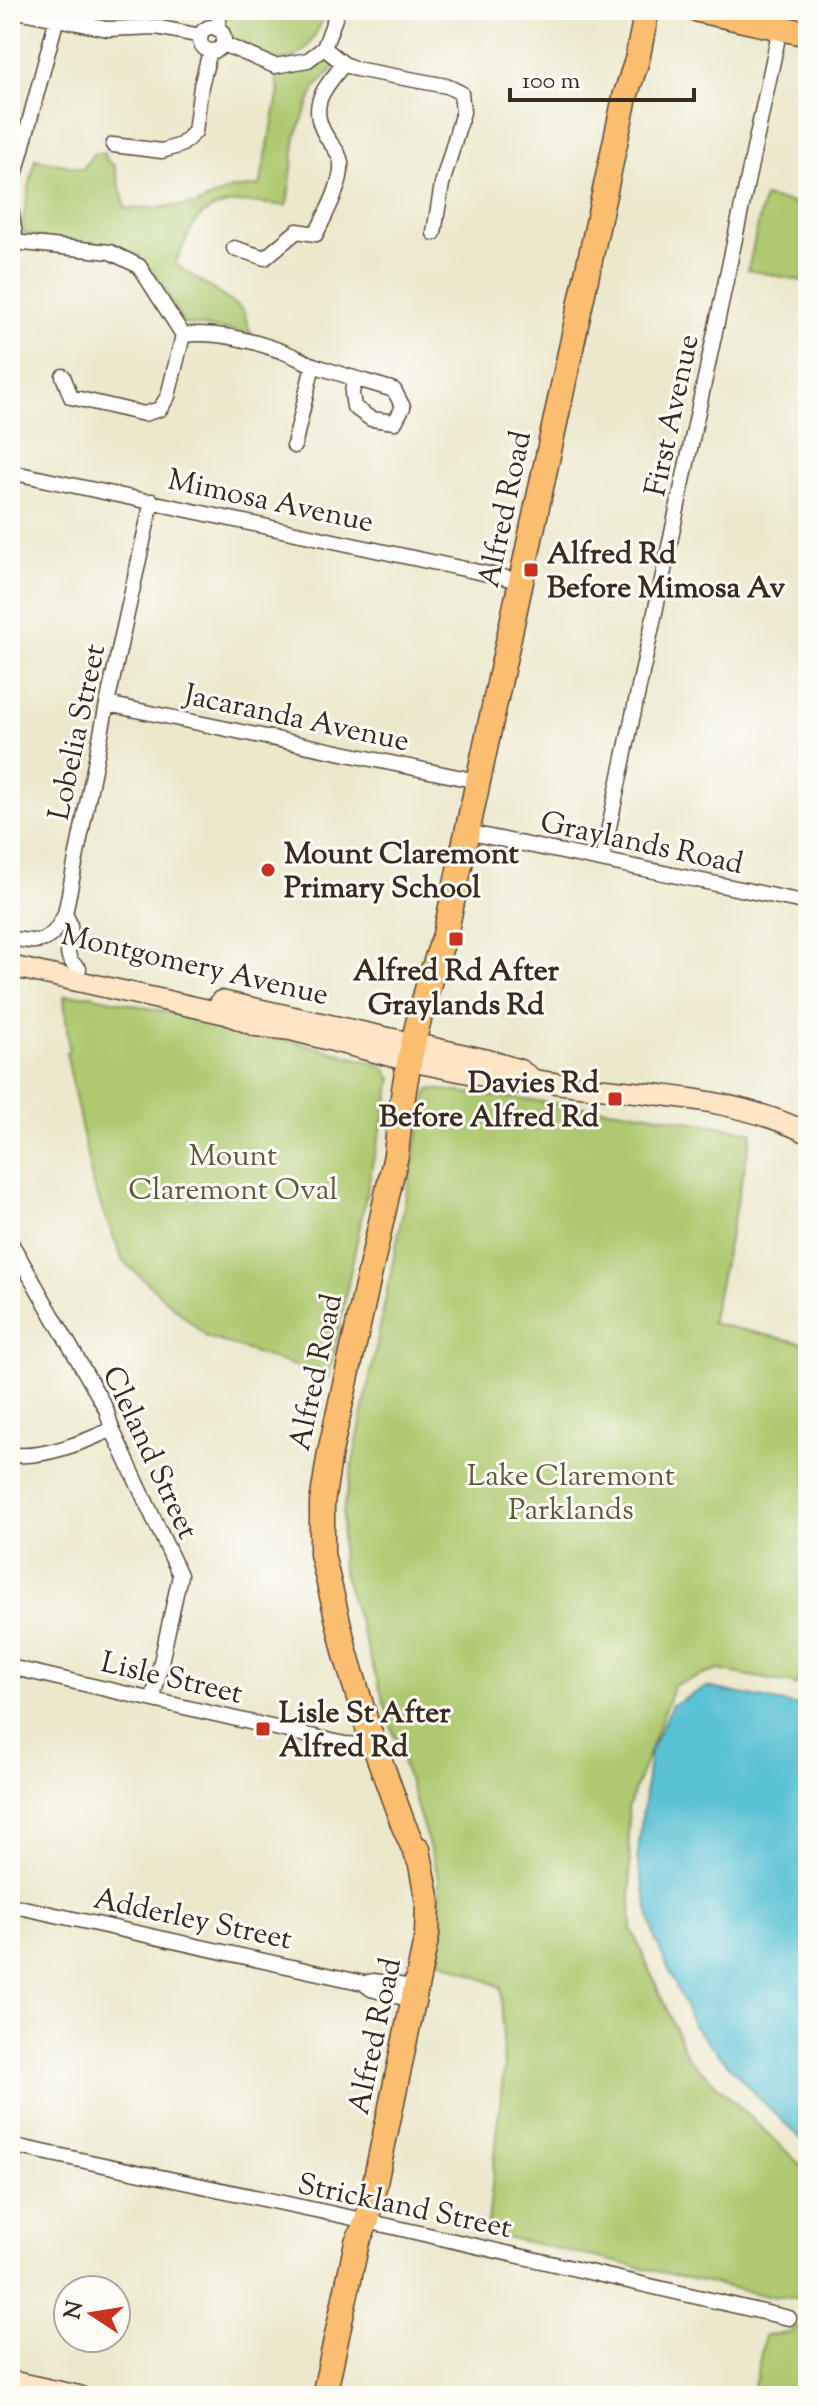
<svg xmlns="http://www.w3.org/2000/svg" width="818" height="2406" font-family="'Sorts Mill Goudy',serif">
  <rect width="100%" height="100%" fill="#fdfcf7"/>
  <filter id="ink" filterUnits="userSpaceOnUse"><feTurbulence type="fractalNoise" baseFrequency=".0125" numOctaves="2"/><feDisplacementMap in="SourceGraphic" scale="16" xChannelSelector="R" yChannelSelector="G"/><feConvolveMatrix kernelMatrix="1 2 1 2 8 2 1 2 1" color-interpolation-filters="sRGB"/></filter>
  <filter id="wash" filterUnits="userSpaceOnUse"><feTurbulence type="fractalNoise" baseFrequency=".006" numOctaves="4" result="noise"/><feDisplacementMap in="SourceGraphic" scale="32" xChannelSelector="R" yChannelSelector="G"/><feGaussianBlur stdDeviation="1.8" result="paint"/><feColorMatrix in="noise" values="0 0 0 0 0 0 0 0 0 0 0 0 0 0 0 0 0 1.4 0 .05"/><feComposite in="paint" operator="in"/></filter>
  <g filter="url(#wash)">
    <rect width="100%" height="100%" fill="#ece8cc"/>
    <path fill="#aec970" stroke="#747a47" stroke-width="2" d="M 227,10 L 327,10 C 300,73 287,66 228,46 L 222,27 Z
      M 324,54 L 337,65 L 315,88 L 296,136 L 287,206 C 259,203 221,196 199,218 C 188,229 182,251 175,264 L 243,310 L 251,334 L 183,323 L 161,283 L 138,256 L 115,247 L 52,241 L 24,233 L 22,225 L 35,159 L 83,169 L 93,154 L 105,153 L 107,161 L 114,165 L 126,209 L 196,205 L 231,189 L 260,186 L 279,91 L 275,73 L 306,67 Z
      M 764,197 L 808,206 L 808,282 L 748,270 Z
      M 90,995 L 237,1028 C 258,1042 270,1035 291,1041 C 322,1048 352,1057 383,1066 L 392,1079 L 387,1107 L 373,1161 L 329,1377 L 207,1337 L 123,1261 L 93,1185 L 66,1052 L 69,1051 L 64,996 Z
      M 433,1089 L 642,1113 L 752,1132 L 711,1323 L 808,1344 L 808,1687 L 718,1670 L 674,1685 L 628,1808 L 632,1930 L 688,2058 L 808,2172 L 808,2299 L 768,2296 L 487,2233 L 504,2069 L 501,1987 L 439,1960 L 439,1878 L 341,1565 L 343,1513 L 425,1100 L 428,1091 Z
      M 802,2305 L 808,2305 L 808,2396 L 752,2396 L 765,2335 L 790,2333 L 801,2324 Z"/>
    <path fill="#58c1d4" stroke="#4a7679" stroke-width="2" d="M 707,1687 L 808,1708 L 808,2146 L 757,2096 L 694,2027 L 654,1936 L 637,1859 L 650,1751 L 672,1705 Z"/>
  </g>
  <g filter="url(#ink)">
    <g fill="none" stroke-linecap="round" stroke-linejoin="round">
      <defs>
        <path id="street" d="M 12,10 L 107,29 L 156,27 L 201,36
          M200 39a12 12 0 1 1 24 0a12 12 0 1 1-24 0Z
          M 217,29 L 221,10
          M 223,44 L 275,66 L 308,60 L 324,48 L 338,10
          M 324,48 L 344,64 L 356,69 L 447,86 L 461,93 L 463,112 L 442,184 L 434,233
          M 113,145 L 162,151 L 181,145 L 195,132 L 201,86 L 210,51
          M 10,194 L 59,10
          M 10,201 L 15,235 L 10,261
          M 14,242 L 110,252 L 139,266 L 183,335 C 215,331 251,340 281,351 C 293,355 304,362 316,366 C 342,375 368,382 394,390 L 403,407 L 395,422 L 371,419 L 354,407 L 352,394 L 354,378
          M 234,248 L 265,258 L 297,231 L 316,234 C 325,215 343,184 341,163 C 340,152 331,145 326,136 C 307,105 325,87 344,64
          M 63,376 L 71,397 L 144,414 L 160,409 L 168,396 L 183,335
          M 294,446 L 313,365
          M 10,472 L 521,581
          M 107,704 L 477,781
          M 466,832 L 808,903
          M 602,860 L 780,28
          M 10,938 C 40,944 51,944 65,914
          M 79,969 C 59,954 73,944 70,926 C 70,922 67,918 65,914 L 107,704 L 152,501
          M 10,1241 L 106,1409 L 112,1429 L 180,1575 L 153,1699
          M 10,1454 C 39,1460 85,1442 112,1429
          M 10,1667 L 345,1744 L 363,1745 L 380,1741
          M 10,1905 L 364,1983 L 373,1981 L 418,1988
          M 367,1986 L 371,1989 L 415,2001
          M 10,2145 L 367,2221 L 789,2318"/>
        <path id="secondary" d="M 10,966 L 226,1014 L 256,1026 L 291,1030 L 410,1061 L 518,1083 L 534,1080 C 626,1095 722,1091 808,1133
          M 221,1001 L 488,1060 L 520,1070 L 534,1080
          M 10,2381 L 79,2396"/>
        <path id="primary" d="M 698,10 L 808,34
          M 421,1864 L 403,1824 L 368,1728 L 346,1655 L 322,1554 L 322,1503 L 330,1452 L 396,1155 C 402,1079 419,1006 445,935 L 625,97 L 637,60 L 647,10
          M 324,2396 L 357,2242 L 367,2221 L 427,1935 L 428,1902 L 418,1849"/>
      </defs>
      <use href="#street" stroke="#564638" stroke-width="17"/>
      <use href="#secondary" stroke="#564638" stroke-width="23"/>
      <use href="#primary" stroke="#564638" stroke-width="27"/>
      <use href="#street" stroke="#fff" stroke-width="14"/>
      <use href="#secondary" stroke="#fde5c5" stroke-width="20"/>
      <use href="#primary" stroke="#fbbd6e" stroke-width="24"/>
    </g>
  </g>
  <g fill="#c8321e" stroke="#fdfcf7" stroke-width="3">
    <rect x="523" y="562" width="16" height="16" rx="4"/>
    <circle cx="268" cy="870" r="8"/>
    <rect x="448" y="931" width="16" height="16" rx="4"/>
    <rect x="607" y="1091" width="16" height="16" rx="4"/>
    <rect x="255" y="1721" width="16" height="16" rx="4"/>
  </g>
  <g text-anchor="middle" stroke-width="6" stroke-linejoin="round" paint-order="stroke">
    <g font-size="30" fill="#3b2a1e" stroke="#fdfcf7">
      <text transform="translate(671 415) rotate(-78)" y="10">First Avenue</text>
      <text transform="translate(271 500) rotate(12)" y="10">Mimosa Avenue</text>
      <text transform="translate(504 509) rotate(-78)" y="10">Alfred Road</text>
      <text transform="translate(297 717) rotate(12)" y="10">Jacaranda Avenue</text>
      <text transform="translate(76 732) rotate(-78)" y="10">Lobelia Street</text>
      <text transform="translate(642 842) rotate(12)" y="10">Graylands Road</text>
      <text transform="translate(195 964) rotate(13)" y="10">Montgomery Avenue</text>
      <text transform="translate(315 1372) rotate(-78)" y="10">Alfred Road</text>
      <text transform="translate(151 1452) rotate(65)" y="10">Cleland Street</text>
      <text transform="translate(172 1677) rotate(13)" y="10">Lisle Street</text>
      <text transform="translate(193 1918) rotate(12)" y="10">Adderley Street</text>
      <text transform="translate(374 2036) rotate(-78)" y="10">Alfred Road</text>
      <text transform="translate(405 2205) rotate(12)" y="10">Strickland Street</text>
    </g>
    <g font-size="30" font-weight="bold" fill="#3b2a1e" stroke="#fdfcf7" text-anchor="start">
      <text x="547" y="563">Alfred Rd<tspan x="547" dy="34">Before Mimosa Av</tspan></text>
      <text x="284" y="863">Mount Claremont<tspan x="284" dy="34">Primary School</tspan></text>
      <text x="456" y="980" text-anchor="middle">Alfred Rd After<tspan x="456" dy="34">Graylands Rd</tspan></text>
      <text x="599" y="1092" text-anchor="end">Davies Rd<tspan x="599" dy="34">Before Alfred Rd</tspan></text>
      <text x="279" y="1722">Lisle St After<tspan x="279" dy="34">Alfred Rd</tspan></text>
    </g>
    <g font-size="30" fill="#5e5a37" stroke="#fdfcf7">
      <text x="233" y="1165">Mount<tspan x="233" dy="34">Claremont Oval</tspan></text>
      <text x="571" y="1485">Lake Claremont<tspan x="571" dy="34">Parklands</tspan></text>
    </g>
  </g>
  <rect width="818" height="2406" fill="none" stroke="#fdfcf7" stroke-width="40"/>
  <g transform="translate(92 2314) rotate(282)"><circle r="38" fill="#fdfcf7" stroke="#afa8a0" stroke-width="2"/>
  <path d="M0-6L14 30L0 20L-14 30Z" fill="#c8321e"/>
  <text y="-12" font-size="22" font-weight="bold" text-anchor="middle" fill="#3b2a1e">N</text>
  </g>
  <path d="M510 88v12h184v-12" fill="none" stroke="#3b2a1e" stroke-width="4"/>
  <text x="522" y="88" font-size="24" fill="#3b2a1e" stroke="#fdfcf7" stroke-width="6" paint-order="stroke">100 m</text>
</svg>
